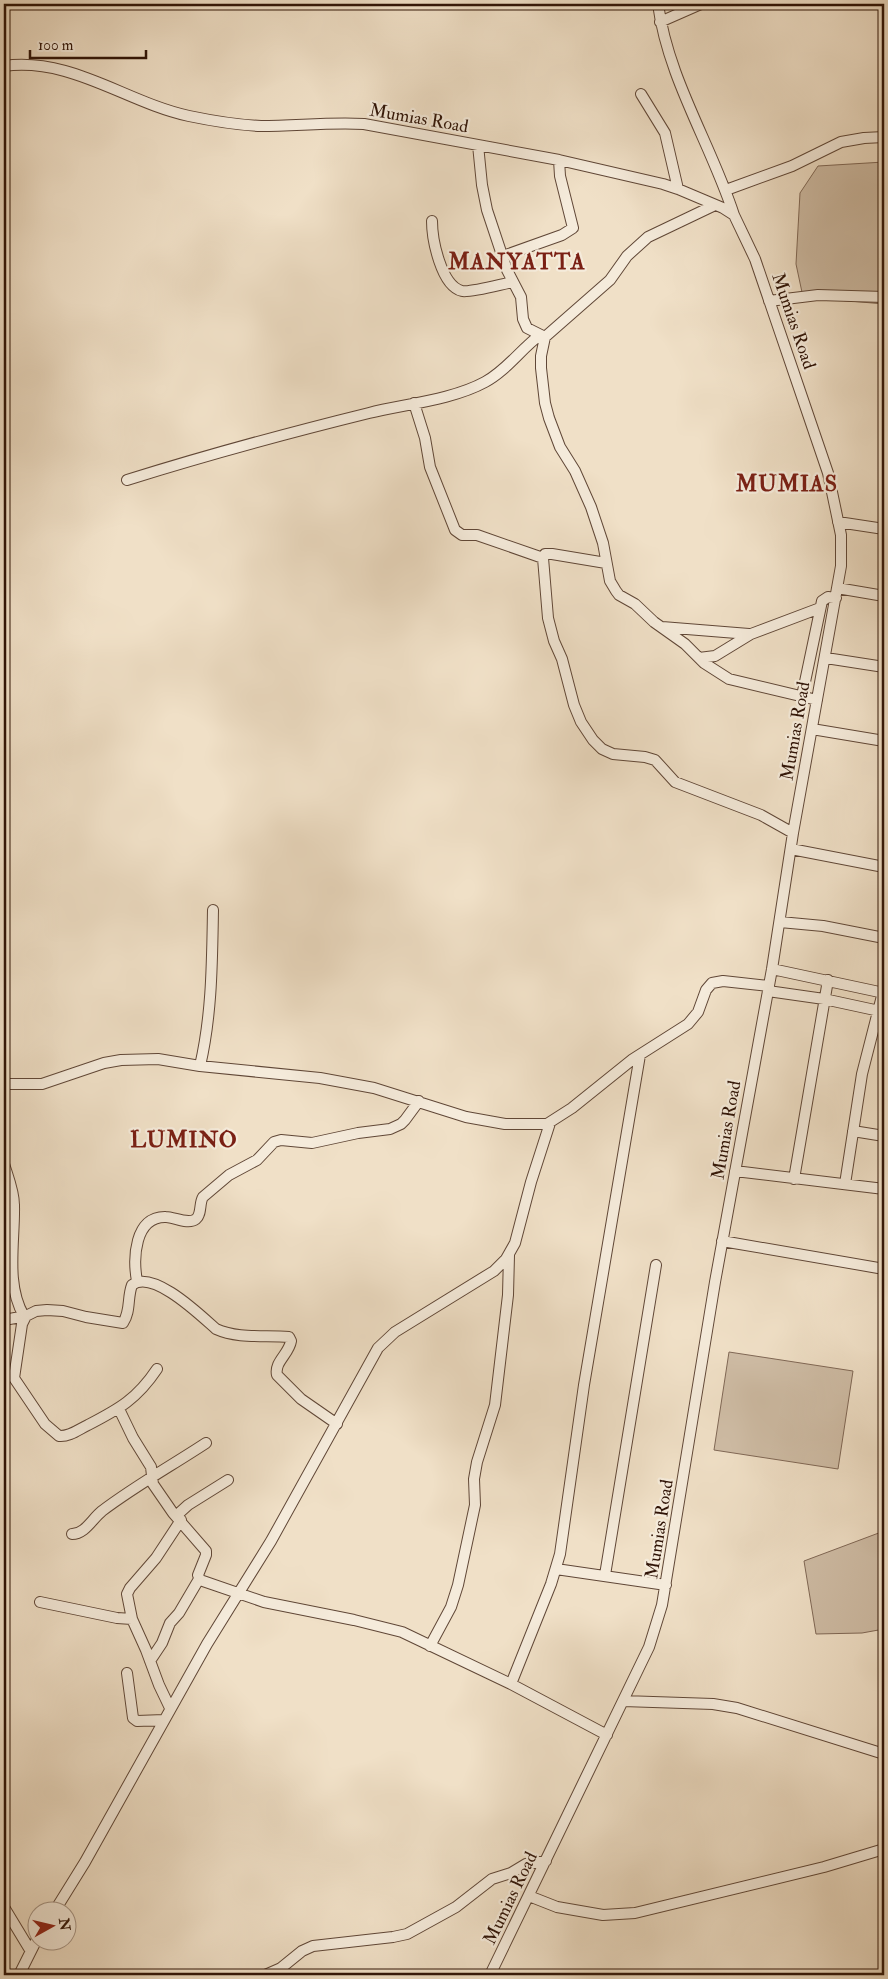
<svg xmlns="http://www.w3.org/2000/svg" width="888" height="1979" font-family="'IM FELL Double Pica',serif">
  <rect width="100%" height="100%" fill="#f0e0c7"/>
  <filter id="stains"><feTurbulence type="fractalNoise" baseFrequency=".004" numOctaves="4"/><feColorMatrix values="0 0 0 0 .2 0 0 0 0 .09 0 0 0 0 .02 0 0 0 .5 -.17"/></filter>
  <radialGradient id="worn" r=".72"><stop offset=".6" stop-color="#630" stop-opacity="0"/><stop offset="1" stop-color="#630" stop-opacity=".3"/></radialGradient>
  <path fill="#cfbda6" stroke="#806856" d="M 884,162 L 884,304 L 803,297 L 796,264 L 800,193 L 818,166 Z
    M 729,1352 L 853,1371 L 838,1469 L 714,1450 Z
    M 884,1531 L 884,1629 L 862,1633 L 816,1634 L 804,1561 Z"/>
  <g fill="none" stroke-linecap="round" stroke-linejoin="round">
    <defs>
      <path id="minor" d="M 658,4 C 668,79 711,144 734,215
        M 660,22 L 701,4
        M 4,66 C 72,57 125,102 189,116 C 213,121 237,125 261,126 C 296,126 330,122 364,124 L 559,160 L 663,184 L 678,189 L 723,208 L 734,215 L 755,259 L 828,473 L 841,535 L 841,566 L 793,833 L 772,969 L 715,1282 L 662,1605 L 649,1647 L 490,1975
        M 641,94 L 665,133 L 678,189
        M 478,145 L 482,185 L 487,210 L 507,270 L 521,297 L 523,319 L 527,328 L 545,337 L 610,280 L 627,256 L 648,237 L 715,205
        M 726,190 L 792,166 L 841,142 L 864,138 L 884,137
        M 432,221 C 432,239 441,286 462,291 C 470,293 502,284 513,282
        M 503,256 L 562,235 L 573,228 L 560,176 L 559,160
        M 769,301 L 818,295 L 884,297
        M 545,337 L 541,356 L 541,368 L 545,403 L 549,418 L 560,447 L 575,471 L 591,507 L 603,543 L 610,581 L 616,591 L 619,595 L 635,604 L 654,622 L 685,644 L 704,663 L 729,679 L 817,700
        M 414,403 L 425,438 L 430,467 L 455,530 L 462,535 L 477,535 L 543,558
        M 127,480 C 207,455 288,433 369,413 C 405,404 452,400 485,382 C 506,371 521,349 540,335
        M 838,522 L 884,529
        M 606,563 L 552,554 L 545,554 L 543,558 L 548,618 L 554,641 L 562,659 L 574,705 L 581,722 L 593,740 L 602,749 L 613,754 L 645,757 L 655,760 L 675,782 L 761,815 L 793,833
        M 837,588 L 884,596
        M 662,627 L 749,634
        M 699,658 L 715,656 L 751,634 L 820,608
        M 826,658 L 884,667
        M 802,696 L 822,601 L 828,597 L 836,598
        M 812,729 L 884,741
        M 791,849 L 884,867
        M 780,922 L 823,926 L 884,938
        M 772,969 L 884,993
        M 768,991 L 824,999 L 884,1012
        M 200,1066 C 212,1014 212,963 213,910
        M 4,1084 L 42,1084 L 104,1063 L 121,1060 L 158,1059 L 200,1066 L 320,1078 L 374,1088 L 466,1117 L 505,1124 L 547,1124 L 572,1108 L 633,1059 L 688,1024 L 698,1012 L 706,990 L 712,983 L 723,981 L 769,986
        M 853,1131 L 884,1136
        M 4,1164 C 8,1177 14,1191 14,1205 C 15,1241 5,1284 24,1316
        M 735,1171 L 884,1189
        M 794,1179 L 828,980
        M 845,1184 L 862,1074 L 883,992
        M 722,1241 L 884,1269
        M 137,1281 C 133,1259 134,1216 166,1217 C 174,1217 188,1225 196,1219 C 202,1214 199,1203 203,1197 L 229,1175 L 257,1160 L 274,1142 L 281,1140 L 312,1143 L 358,1133 L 390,1129 L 401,1124 L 405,1120 L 419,1101
        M 26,1316 L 22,1324 L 14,1378 L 45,1424 L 59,1436 C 70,1437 79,1429 88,1425 C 119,1409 137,1399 157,1369
        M 4,1320 L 26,1316 L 36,1311 L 47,1310 L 63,1311 L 86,1317 L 123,1323 C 131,1311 127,1298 132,1285 C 153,1269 200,1315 216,1329 C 238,1339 265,1335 289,1337 L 291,1341 C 289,1354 274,1362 277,1375 L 301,1399 L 337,1424
        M 119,1409 L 133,1438 L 151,1467 L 153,1484 L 173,1513 L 206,1551 L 206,1555 L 198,1575 L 200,1580 L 264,1602 L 354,1620 L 402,1632 L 511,1684 L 607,1735
        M 177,1515 L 188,1505 L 228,1480
        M 72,1534 C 85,1534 92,1519 102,1511 C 135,1486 171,1466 206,1443
        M 556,1569 L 666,1585
        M 605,1575 L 656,1265
        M 40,1602 L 117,1618 L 132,1619
        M 430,1646 L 451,1607 L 458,1585 L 475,1505 L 474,1479 L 477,1462 L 495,1405 L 508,1295 L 509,1255
        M 150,1661 L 162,1643 L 170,1623 L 179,1613 L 199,1579
        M 127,1673 L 133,1718 L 137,1721 L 164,1720
        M 511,1684 L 551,1584 L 560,1554 L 584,1385 L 640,1055
        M 623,1701 L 713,1704 L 737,1708 L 884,1754
        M 170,1708 L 159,1685 L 146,1650 L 132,1619 L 127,1594 L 130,1588 L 156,1558 L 181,1520
        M 529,1896 L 557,1907 L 603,1915 L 635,1913 L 824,1867 L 884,1849
        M 4,1907 L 30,1950
        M 54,1912 L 85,1862 L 207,1644 L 271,1541 L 378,1348 L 395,1332 L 494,1271 L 506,1259 L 515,1243 L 531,1182 L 550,1123
        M 19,1975 L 38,1937
        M 265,1975 L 281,1968 L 302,1951 L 313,1946 L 393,1937 L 407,1934 L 456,1907 L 492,1879 L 511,1873 L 526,1864 L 546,1861"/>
    </defs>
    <use href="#minor" stroke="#604737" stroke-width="12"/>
    <use href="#minor" stroke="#f5ebdb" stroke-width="10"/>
  </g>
  <g text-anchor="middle" stroke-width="4.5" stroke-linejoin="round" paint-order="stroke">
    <g font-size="18" fill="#301407" stroke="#f5ebdb">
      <text transform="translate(419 118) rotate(10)" y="6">Mumias Road</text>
      <text transform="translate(794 321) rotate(71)" y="6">Mumias Road</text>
      <text transform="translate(795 731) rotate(-80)" y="6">Mumias Road</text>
      <text transform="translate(726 1130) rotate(-80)" y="6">Mumias Road</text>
      <text transform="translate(659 1529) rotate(-81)" y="6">Mumias Road</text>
      <text transform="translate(510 1898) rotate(-64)" y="6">Mumias Road</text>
    </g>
    <g font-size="22" font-weight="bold" letter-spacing="1" fill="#7a1f14" stroke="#f5ebdb">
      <text x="517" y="269">MANYATTA</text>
      <text x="787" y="491">MUMIAS</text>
      <text x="184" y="1147">LUMINO</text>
    </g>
  </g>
  <rect width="888" height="1979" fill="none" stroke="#f0e0c7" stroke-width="20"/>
  <rect x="5" y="5" width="878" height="1969" fill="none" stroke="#301407" stroke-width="2.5"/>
  <rect x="10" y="10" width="868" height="1959" fill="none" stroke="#301407"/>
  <g transform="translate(52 1926) rotate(82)"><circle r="24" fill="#f5ebdb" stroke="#a69586"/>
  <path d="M0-4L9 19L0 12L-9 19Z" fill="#8f2418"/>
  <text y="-8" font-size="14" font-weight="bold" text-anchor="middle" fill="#301407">N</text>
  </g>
  <path d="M30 50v8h116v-8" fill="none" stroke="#301407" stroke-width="2.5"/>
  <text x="38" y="50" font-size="15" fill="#301407" stroke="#f5ebdb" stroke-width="4" paint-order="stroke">100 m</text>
  <rect width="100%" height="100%" filter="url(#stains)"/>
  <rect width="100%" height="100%" fill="url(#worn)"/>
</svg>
